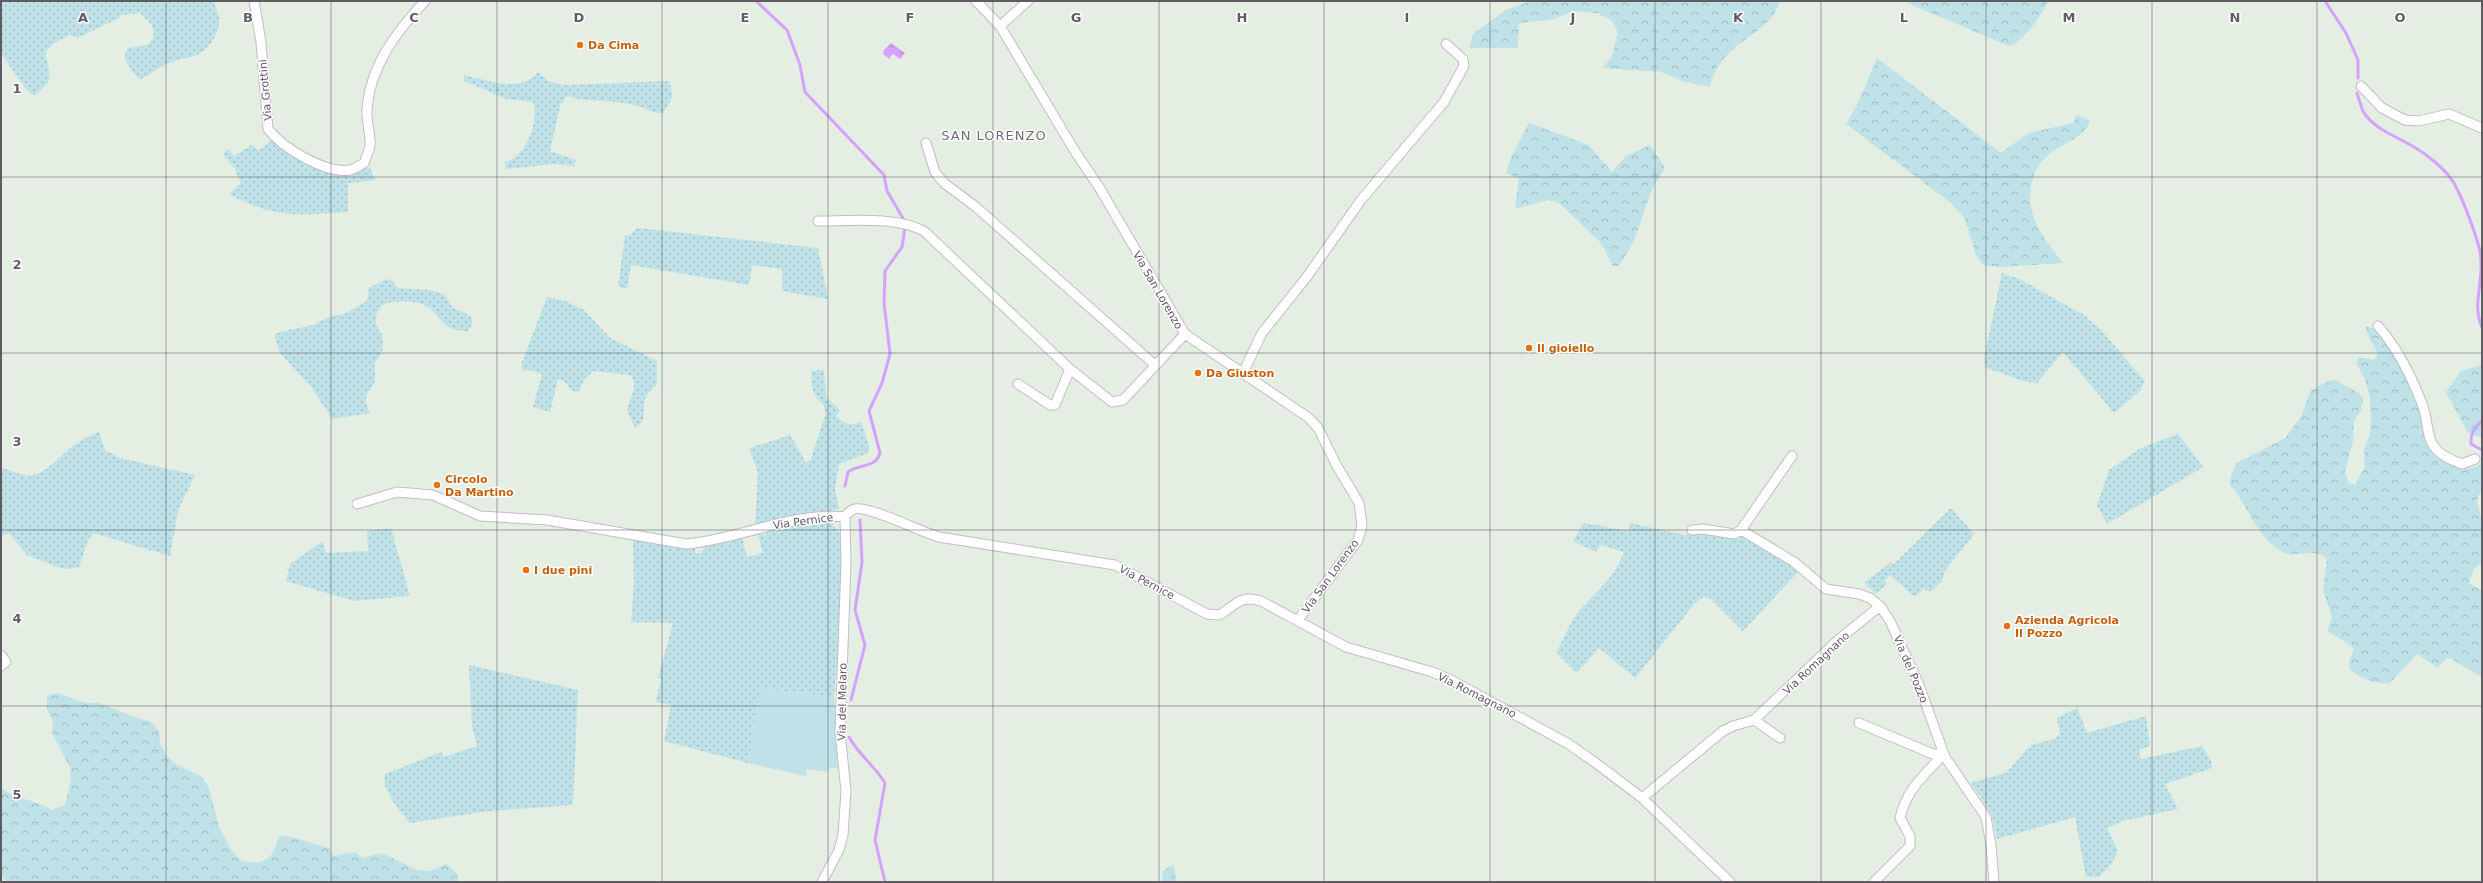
<svg xmlns="http://www.w3.org/2000/svg" width="2483" height="883" font-family="'DejaVu Sans',sans-serif">
  <defs>
    <pattern id="grass-dots" width="8" height="8" patternUnits="userSpaceOnUse"><rect width="8" height="8" fill="#bee2e7"/><path d="M2 2h.1M6 6h.1" fill="none" stroke="#9ebabf" stroke-width="1.8" stroke-linecap="round"/></pattern>
    <pattern id="forest-crowns" width="20" height="18" patternUnits="userSpaceOnUse"><rect width="20" height="18" fill="#bee2e7"/><path d="M2 6a3 3 0 1 1 6 0M12 15a3 3 0 1 1 6 0" fill="none" stroke="#9ebabf"/></pattern>
    <pattern id="water-ripples" width="26" height="14" patternUnits="userSpaceOnUse"><rect width="26" height="14" fill="#d5a2ff"/><path d="M2 4q2-2 4 0t4 0M15 11q2-2 4 0t4 0" fill="none" stroke="#b087d2"/></pattern>
  </defs>
  <rect width="100%" height="100%" fill="#e4eee3"/>
  <path fill="url(#grass-dots)" d="M 1,1 L 213,1 C 219,14 222,23 215,36 C 201,62 188,54 164,65 C 155,69 150,76 140,79 L 133,73 L 124,57 L 128,48 L 147,45 L 154,38 C 154,25 149,20 139,13 L 121,15 L 119,18 L 77,38 L 69,35 C 28,57 55,54 48,83 L 34,96 L 25,88 L 1,53 Z
    M 538,72 L 548,81 L 563,85 L 669,81 L 673,96 L 663,113 C 653,115 645,107 634,105 C 612,99 589,103 567,96 L 560,106 L 550,151 L 576,160 L 574,166 L 555,164 L 506,169 L 505,163 C 509,161 513,159 516,157 C 529,146 539,117 533,102 L 507,99 L 464,81 L 464,75 C 487,80 521,94 538,72 Z
    M 272,140 C 303,163 330,185 369,167 L 376,180 L 348,183 L 348,212 C 298,215 275,219 229,194 L 241,183 L 235,169 L 223,154 L 228,149 L 234,156 L 252,145 L 259,151 Z
    M 637,228 L 818,248 L 828,299 L 782,291 L 782,269 L 752,265 L 749,285 L 631,265 L 627,289 L 618,286 L 625,235 L 630,235 Z
    M 2002,273 L 2019,279 L 2084,315 L 2100,329 L 2145,381 L 2140,391 L 2114,413 L 2063,352 L 2037,383 L 2023,381 L 1985,367 L 1984,358 Z
    M 387,279 L 393,281 L 396,287 C 411,291 428,287 442,294 C 449,297 448,304 454,308 C 464,314 480,315 468,331 C 438,331 443,313 422,304 C 415,301 395,301 388,303 C 374,306 372,326 382,334 C 384,348 383,353 374,364 C 380,391 365,386 366,401 C 366,404 368,409 370,413 L 332,419 L 312,388 L 280,353 L 274,335 L 280,332 L 313,325 L 331,316 L 344,314 L 367,301 L 369,288 Z
    M 547,297 L 565,301 L 584,310 L 610,338 L 657,361 L 657,384 C 654,388 647,394 645,399 C 641,411 649,419 635,428 L 627,410 C 629,397 640,387 630,375 L 593,371 L 584,380 L 579,392 L 572,391 L 564,381 L 558,379 L 550,412 L 533,407 L 542,374 L 530,370 L 523,371 L 521,365 Z
    M 824,370 L 826,397 L 840,410 L 836,417 L 850,425 L 861,422 L 870,448 L 868,453 L 839,464 L 835,489 L 839,509 L 755,527 L 758,472 L 749,448 L 790,435 L 806,463 L 811,459 L 826,413 L 823,404 C 811,396 812,385 811,371 Z
    M 99,432 L 105,450 L 120,458 L 195,475 L 178,510 L 170,556 L 94,533 L 88,540 L 79,567 L 70,569 L 60,568 L 27,555 L 9,533 L 1,535 L 1,468 C 9,469 16,474 25,475 C 44,477 54,461 67,451 C 74,444 90,435 99,432 Z
    M 2178,434 L 2203,467 L 2107,524 L 2097,505 L 2109,470 L 2141,448 Z
    M 1951,508 L 1974,534 L 1945,571 L 1942,581 L 1930,592 L 1924,588 L 1915,597 L 1890,575 L 1884,581 L 1887,584 L 1876,594 L 1864,583 L 1891,562 L 1894,564 Z
    M 830,521 L 839,533 L 842,548 L 839,636 L 834,697 L 760,688 L 748,763 L 664,741 L 671,705 L 656,702 L 661,679 L 658,678 L 673,623 L 631,622 L 634,583 L 633,538 L 695,548 L 695,553 L 700,554 L 707,545 L 742,537 L 747,557 L 763,553 L 758,533 L 766,535 L 767,531 L 776,531 L 777,527 Z
    M 1584,523 L 1628,531 L 1631,523 L 1684,535 L 1699,532 L 1739,539 L 1741,535 L 1754,541 L 1799,571 L 1743,631 L 1710,598 L 1703,597 L 1695,603 L 1635,678 L 1599,648 L 1577,673 L 1556,652 C 1564,640 1570,621 1579,611 C 1596,592 1615,577 1624,552 L 1600,545 L 1596,552 L 1573,541 Z
    M 391,528 L 410,596 L 354,601 L 286,581 L 290,564 L 323,541 L 326,553 L 368,551 L 367,531 Z
    M 469,665 L 578,690 L 573,805 L 489,811 L 410,823 C 400,811 381,790 385,774 L 441,752 L 444,757 L 477,746 L 472,726 Z
    M 2077,708 L 2087,733 L 2146,716 L 2150,746 L 2139,750 L 2141,759 L 2202,746 L 2212,763 L 2212,768 L 2165,784 L 2178,809 L 2123,821 L 2107,828 L 2118,851 L 2112,863 L 2099,877 L 2086,877 L 2075,817 L 1997,839 C 1993,811 1987,805 1970,783 L 2006,773 L 2027,749 L 2032,745 L 2056,738 L 2060,733 L 2057,718 Z"/>
  <path fill="url(#forest-crowns)" d="M 1530,1 L 1780,1 C 1768,39 1722,38 1710,87 L 1682,81 L 1661,72 L 1603,68 L 1612,56 L 1618,32 L 1612,21 L 1597,13 L 1573,11 L 1555,19 L 1519,23 L 1518,48 L 1469,48 L 1473,34 L 1506,10 Z
    M 1912,1 L 2048,1 C 2041,16 2025,40 2009,46 L 1907,3 Z
    M 1877,58 L 2001,153 L 2029,133 L 2073,123 L 2077,115 L 2088,119 L 2090,122 C 2083,137 2065,143 2052,152 C 2043,158 2036,168 2033,178 C 2023,215 2042,235 2063,263 L 1999,267 L 1983,265 L 1976,255 L 1965,219 L 1951,203 L 1846,124 L 1858,103 Z
    M 1529,123 L 1589,145 L 1612,172 L 1626,156 L 1650,145 L 1665,168 C 1660,177 1653,186 1650,195 C 1640,221 1636,245 1618,266 L 1613,266 L 1601,243 L 1559,203 L 1548,200 L 1515,209 L 1519,178 L 1506,173 L 1511,157 Z
    M 2366,326 L 2378,331 L 2402,355 L 2439,457 L 2462,470 L 2476,467 L 2482,462 L 2482,488 L 2477,500 L 2482,522 L 2482,562 L 2473,570 L 2469,583 L 2482,591 L 2482,677 L 2448,657 L 2438,668 L 2417,654 L 2389,684 C 2372,682 2362,680 2349,668 L 2349,661 L 2354,650 L 2351,645 L 2327,631 L 2332,617 L 2323,591 L 2327,559 C 2315,546 2297,559 2283,552 C 2256,538 2249,506 2230,485 L 2231,475 L 2237,463 L 2285,438 L 2301,417 L 2311,390 L 2329,381 L 2336,380 C 2345,387 2358,390 2363,398 L 2361,410 L 2354,421 L 2353,441 L 2345,472 L 2349,484 L 2356,484 L 2365,467 L 2364,449 L 2369,437 L 2371,424 L 2370,398 L 2365,379 L 2356,363 L 2359,357 L 2373,360 L 2378,356 C 2376,344 2366,338 2366,326 Z
    M 2482,365 L 2482,438 L 2468,433 L 2446,392 L 2461,371 Z
    M 59,693 L 84,703 L 99,703 L 137,718 L 150,721 L 159,731 L 160,744 L 167,756 L 177,765 L 201,776 L 209,788 L 219,827 L 232,851 L 241,861 C 265,865 273,860 279,836 C 297,835 312,845 330,848 L 333,856 L 356,852 L 362,858 L 382,853 L 417,870 L 430,871 L 447,864 L 457,874 L 458,882 L 7,882 L 1,875 L 1,788 C 20,801 34,799 52,810 L 65,805 L 71,781 L 70,768 L 52,733 L 53,721 L 47,709 L 47,696 Z
    M 1173,864 L 1177,882 L 1163,882 L 1162,872 Z"/>
  <path fill="#bee2e7" d="M 760,688 L 834,697 L 838,769 L 830,767 L 827,772 L 807,769 L 806,776 L 748,763 Z"/>
  <path fill="url(#water-ripples)" d="M 891,43 L 905,53 L 900,59 L 893,54 L 889,59 L 883,54 L 884,50 Z"/>
  <g fill="none" stroke-linecap="round" stroke-linejoin="round">
    <path stroke="#d5a2ff" stroke-width="3" d="M 756,1 L 787,30 L 800,65 L 805,92 L 884,175 L 887,191 L 904,220
      M 2325,1 L 2346,33 L 2358,60 L 2358,78
      M 2357,93 C 2359,99 2361,107 2364,113 C 2377,131 2396,136 2414,147 C 2428,155 2445,169 2454,183 C 2462,197 2481,245 2481,260 C 2483,282 2472,307 2482,327
      M 2482,421 C 2475,427 2470,433 2471,444 L 2482,450
      M 845,486 L 848,472 C 859,464 876,468 880,453 L 869,411 L 882,383 L 890,354 L 884,303 L 885,271 L 902,247 L 905,227
      M 851,700 L 865,645 L 855,610 L 862,562 L 860,520
      M 849,737 C 858,754 875,766 885,783 L 875,840 L 885,882"/>
    <defs>
      <path id="street" d="M 254,1 L 261,42 L 268,129 C 283,148 325,174 350,170 C 355,169 360,165 364,163 C 366,158 369,151 370,146 C 371,134 366,122 367,109 C 370,66 397,31 425,1
        M 976,1 L 1000,26 L 1076,153 L 1099,187 L 1185,334 L 1309,418 L 1318,428 L 1337,466 L 1359,503 L 1362,525 L 1358,540 L 1298,620
        M 1000,26 L 1028,1
        M 2361,86 L 2382,108 L 2405,120 L 2418,121 L 2449,114 L 2482,128
        M 926,143 L 935,172 L 944,183 L 976,207 L 1155,365
        M 818,221 C 848,221 900,216 925,232 L 1070,369 L 1055,405 L 1050,405 L 1018,384
        M 2378,326 C 2396,346 2411,376 2421,401 C 2434,433 2418,448 2462,464 L 2475,459
        M 1070,369 L 1112,402 L 1123,400 L 1185,334
        M 1243,373 L 1262,333 L 1306,278 L 1361,200 L 1444,102 L 1464,66 L 1463,59 L 1446,44
        M 357,504 L 397,492 L 433,495 L 480,516 L 547,520 L 686,544 C 736,540 796,511 845,517
        M 845,517 C 847,513 850,511 854,509 C 868,505 921,532 939,537 L 1115,565 L 1207,614 L 1219,615 C 1236,606 1239,594 1261,601 L 1346,647 L 1432,672 L 1451,680 L 1567,743 L 1596,763 L 1642,798 L 1730,882
        M 1692,530 L 1703,529 L 1734,534 L 1741,530 L 1794,562 L 1826,589 L 1859,594 L 1870,598 L 1880,606 L 1890,621 L 1919,685 L 1945,757 L 1986,817 L 1991,845 L 1994,882
        M 1741,530 L 1792,456
        M 1,655 L 6,662 L 1,666
        M 1754,720 L 1780,738
        M 1859,723 L 1933,754 L 1944,754
        M 1642,798 L 1723,731 L 1733,726 L 1754,720 L 1838,640 L 1880,606
        M 822,882 L 839,850 L 843,835 L 846,791 L 840,732 L 846,563 L 845,517
        M 1874,882 L 1910,846 L 1910,836 L 1900,818 C 1906,790 1925,774 1944,754"/>
    </defs>
    <use href="#street" stroke="#c3bdc4" stroke-width="11"/>
    <use href="#street" stroke="#fff" stroke-width="9"/>
  </g>
  <path fill="none" stroke="#615b64" stroke-width="1" stroke-opacity="0.55" d="M 166,1 L 166,882M 331,1 L 331,882M 497,1 L 497,882M 662,1 L 662,882M 828,1 L 828,882M 993,1 L 993,882M 1159,1 L 1159,882M 1324,1 L 1324,882M 1490,1 L 1490,882M 1655,1 L 1655,882M 1821,1 L 1821,882M 1986,1 L 1986,882M 2152,1 L 2152,882M 2317,1 L 2317,882M 1,177 L 2482,177M 1,353 L 2482,353M 1,530 L 2482,530M 1,706 L 2482,706"/>
  <g fill="#e8710a" stroke="#fff" stroke-width="1.5">
    <circle cx="580" cy="45" r="4"/>
    <circle cx="1529" cy="348" r="4"/>
    <circle cx="1198" cy="373" r="4"/>
    <circle cx="437" cy="485" r="4"/>
    <circle cx="526" cy="570" r="4"/>
    <circle cx="2007" cy="626" r="4"/>
  </g>
  <g text-anchor="middle" stroke-width="3" stroke-linejoin="round" paint-order="stroke">
    <g font-size="11" font-weight="bold" fill="#c56008" stroke="#fff" text-anchor="start">
      <text x="588" y="49">Da Cima</text>
      <text x="1537" y="352">Il gioiello</text>
      <text x="1206" y="377">Da Giuston</text>
      <text x="445" y="483">Circolo<tspan x="445" dy="13">Da Martino</tspan></text>
      <text x="534" y="574">I due pini</text>
      <text x="2015" y="624">Azienda Agricola<tspan x="2015" dy="13">Il Pozzo</tspan></text>
    </g>
    <g font-size="11" fill="#615b64" stroke="#fff">
      <text transform="translate(265 90) rotate(-95)" y="4">Via Grottini</text>
      <text transform="translate(1158 290) rotate(60)" y="4">Via San Lorenzo</text>
      <text transform="translate(803 521) rotate(-8)" y="4">Via Pernice</text>
      <text transform="translate(1330 576) rotate(-54)" y="4">Via San Lorenzo</text>
      <text transform="translate(1147 582) rotate(28)" y="4">Via Pernice</text>
      <text transform="translate(1816 663) rotate(-43)" y="4">Via Romagnano</text>
      <text transform="translate(1911 669) rotate(67)" y="4">Via del Pozzo</text>
      <text transform="translate(1477 695) rotate(27)" y="4">Via Romagnano</text>
      <text transform="translate(842 702) rotate(-89)" y="4">Via del Melaro</text>
    </g>
    <g font-size="13" letter-spacing="1" fill="#726c76" stroke="#fff">
      <text x="994" y="140">SAN LORENZO</text>
    </g>
  </g>
  <g font-size="13" text-anchor="middle" font-weight="bold" fill="#615b64" stroke="#fff" stroke-width="3" stroke-linejoin="round" paint-order="stroke">
    <text x="83" y="22">A</text>
    <text x="248" y="22">B</text>
    <text x="414" y="22">C</text>
    <text x="579" y="22">D</text>
    <text x="745" y="22">E</text>
    <text x="910" y="22">F</text>
    <text x="1076" y="22">G</text>
    <text x="1242" y="22">H</text>
    <text x="1407" y="22">I</text>
    <text x="1573" y="22">J</text>
    <text x="1738" y="22">K</text>
    <text x="1904" y="22">L</text>
    <text x="2069" y="22">M</text>
    <text x="2235" y="22">N</text>
    <text x="2400" y="22">O</text>
    <text x="17" y="93">1</text>
    <text x="17" y="269">2</text>
    <text x="17" y="446">3</text>
    <text x="17" y="623">4</text>
    <text x="17" y="799">5</text>
  </g>
  <rect width="2483" height="883" fill="none" stroke="#615b64" stroke-width="4"/>
</svg>
